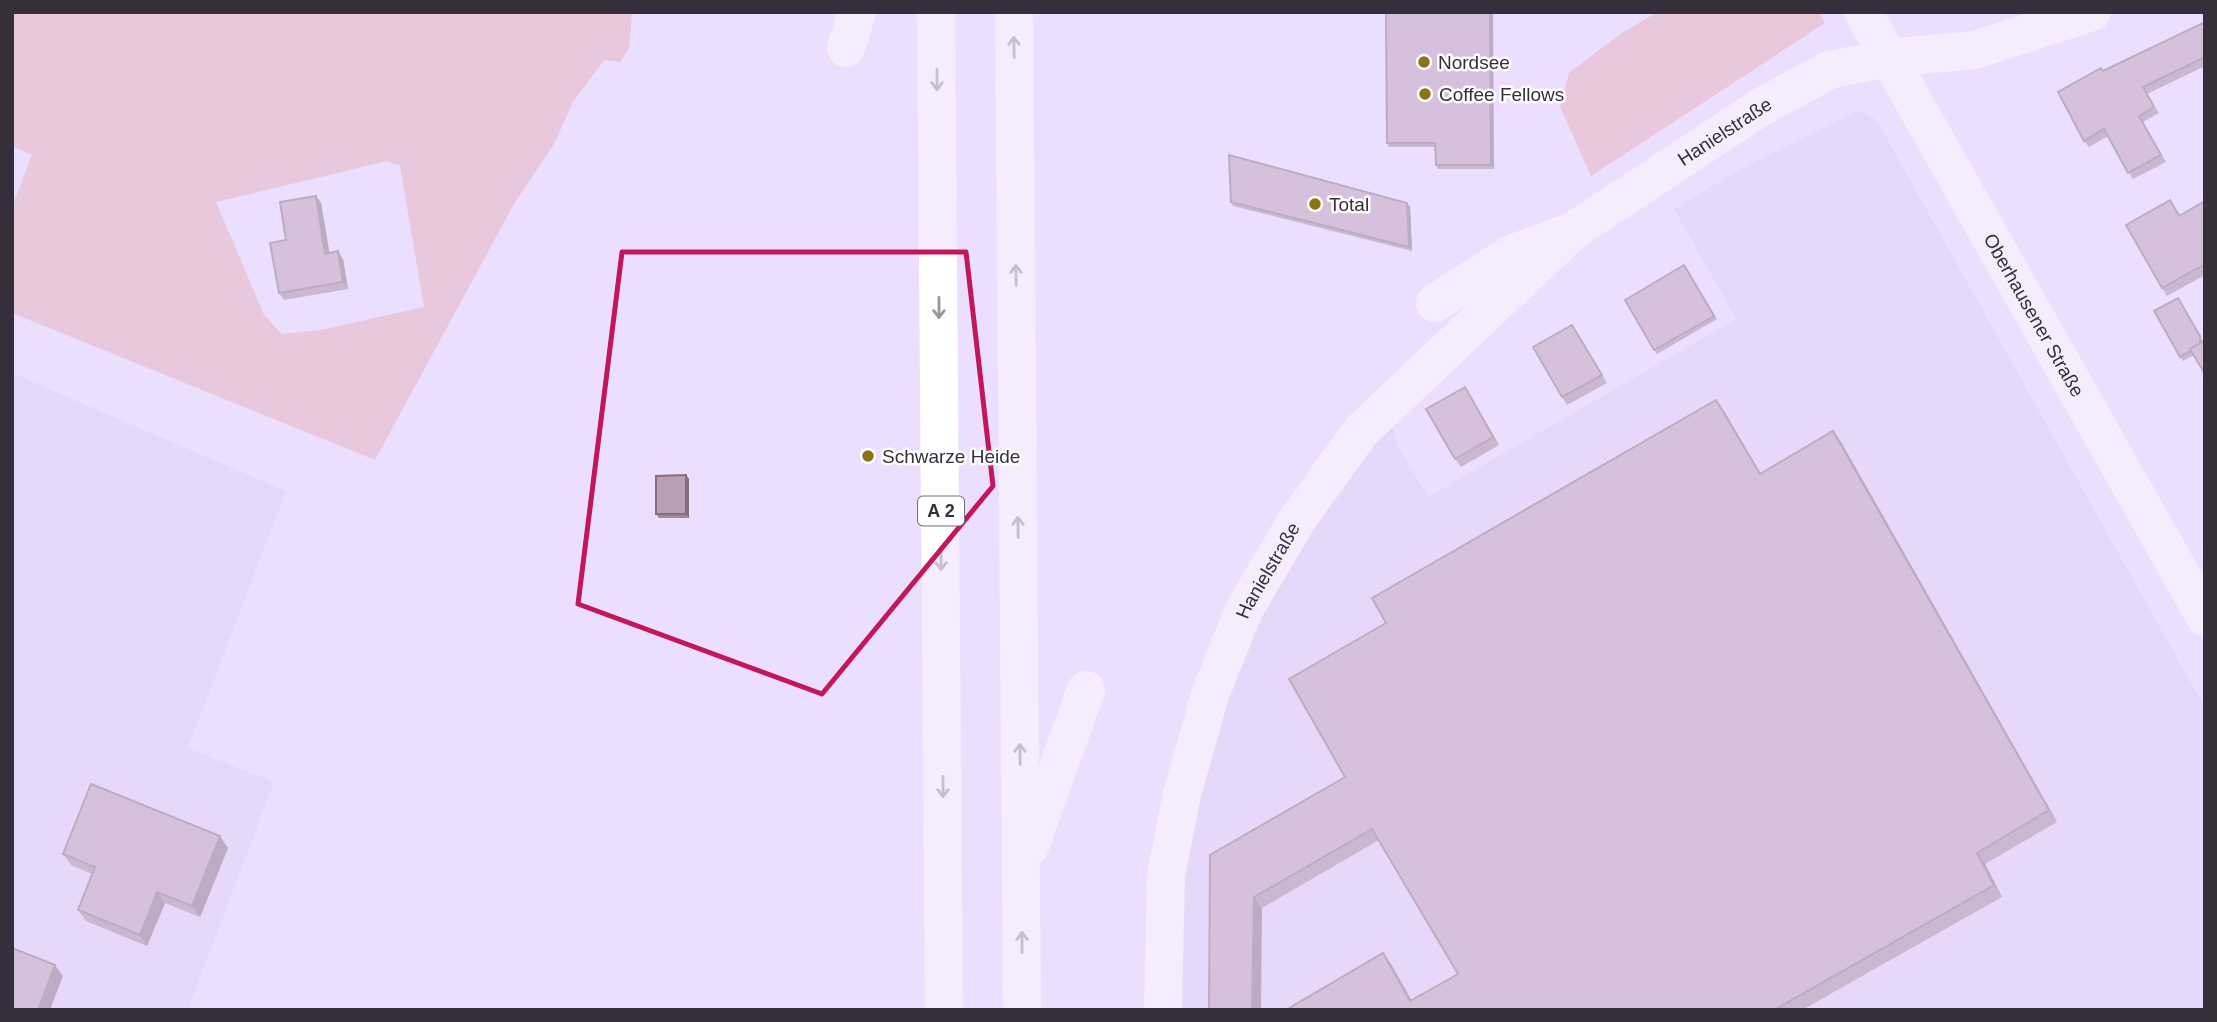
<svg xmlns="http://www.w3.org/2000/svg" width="2217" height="1022" font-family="Arial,sans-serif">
  <rect width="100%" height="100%" fill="#ecdefe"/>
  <path fill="#e0d1f6" d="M 1858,111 L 1874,118 L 1880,126 L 2205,708 L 2205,1010 L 1179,1010 L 1183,854 L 1240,657 L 1296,548 L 1391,421 L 1398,447 L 1428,497 L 1736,319 L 1674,209 L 1744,167 Z
    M 12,373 L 286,491 L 188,748 L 274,782 L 188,1010 L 12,1010 Z"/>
  <path fill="#dfadb7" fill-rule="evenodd" d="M 12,12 L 632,12 L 629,48 L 620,62 L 604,60 L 573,102 L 554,144 L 514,204 L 375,460 L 12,313 L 12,207 L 32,155 L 12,146 ZM 387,161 L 400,166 L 424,307 L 321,330 L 282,334 L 264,315 L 216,202 Z
    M 1658,12 L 1819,12 L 1825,23 L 1591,176 L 1560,107 L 1569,73 L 1623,32 Z"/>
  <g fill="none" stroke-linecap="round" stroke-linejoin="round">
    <g stroke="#fff" stroke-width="38">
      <path id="s1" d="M 1435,303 L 1511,254 L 1573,231 L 1761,107 L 1829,70 L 1888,58 L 1975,50 L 2092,12"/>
      <path id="s2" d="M 1163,1010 L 1166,875 L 1182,794 L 1210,695 L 1244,610 L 1297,520 L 1361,431 L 1573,231"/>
    </g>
    <path stroke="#fff" stroke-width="38" id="s3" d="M 1863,12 L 2205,617"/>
    <path stroke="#fff" stroke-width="38" d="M 936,12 L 944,1010
      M 1014,12 L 1022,1010
      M 846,48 L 857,12
      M 1030,846 L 1086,690"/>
  </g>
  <path fill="#a0889a" d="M 1386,12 L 1494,169 L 1438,169 L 1436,165 L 1435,147 L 1389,147 L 1387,143 Z
    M 2205,22 L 2205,66 L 2147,94 L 2159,113 L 2143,122 L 2166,162 L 2133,179 L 2108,136 L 2089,147 L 2084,141 L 2103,71 Z
    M 316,196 L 321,203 L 329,253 L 343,259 L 348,289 L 284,300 L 279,293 Z
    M 2170,200 L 2180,215 L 2205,201 L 2205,275 L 2167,296 L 2162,288 Z
    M 1231,202 L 1407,203 L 1410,207 L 1412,251 L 1233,206 Z
    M 1687,269 L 1717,319 L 1657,354 L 1654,350 Z
    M 2180,302 L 2202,340 L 2194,355 L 2183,361 L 2180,357 Z
    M 1577,333 L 1607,383 L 1567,405 L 1562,397 Z
    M 1465,387 L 1499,445 L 1461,467 L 1455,459 Z
    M 1724,411 L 1761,474 L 1841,442 L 2057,822 L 1985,864 L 2002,897 L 1802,1010 L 1286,1010 L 1391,964 L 1411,1000 L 1458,974 L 1379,840 L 1262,908 L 1210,855 L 1345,777 L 1386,623 Z
    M 686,475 L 689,479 L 689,518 L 659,518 L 656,514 Z
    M 228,848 L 200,917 L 165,903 L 147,946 L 86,921 L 78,910 L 92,874 L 71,865 L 63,854 Z"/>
  <path fill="#826f7d" d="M 1490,12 L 1493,12 L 1494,169 L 1491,165 Z
    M 316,196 L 321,203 L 331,261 L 325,254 Z
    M 1407,203 L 1410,207 L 1412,251 L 1409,247 Z
    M 338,251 L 343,259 L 348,289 L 343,282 Z
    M 1465,387 L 1470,395 L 1499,445 L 1493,437 Z
    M 1716,400 L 1724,411 L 1768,486 L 1760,474 Z
    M 1833,431 L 1841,442 L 2057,822 L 2049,810 Z
    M 686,475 L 689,479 L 689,518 L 686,514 Z
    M 220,836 L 228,848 L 200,917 L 192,906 Z
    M 1977,853 L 1985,864 L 2002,897 L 1994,885 Z
    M 157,892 L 165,903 L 147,946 L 140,935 Z
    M 1254,897 L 1262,908 L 1261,1010 L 1252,1010 Z
    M 1383,953 L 1391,964 L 1417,1010 L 1410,1001 Z
    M 55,965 L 63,976 L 50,1010 L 38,1010 Z"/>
  <path fill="#ba9eb3" stroke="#826f7d" stroke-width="2" d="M 1386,12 L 1490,12 L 1491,165 L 1436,165 L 1435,143 L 1387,143 Z
    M 2205,22 L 2205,57 L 2143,87 L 2154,107 L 2139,116 L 2161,155 L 2128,173 L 2104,129 L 2084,141 L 2058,92 L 2101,68 L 2103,71 Z
    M 1229,155 L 1407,203 L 1409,247 L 1231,202 Z
    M 316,196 L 325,254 L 338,251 L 343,282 L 279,293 L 270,243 L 286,240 L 280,202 Z
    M 2170,200 L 2179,216 L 2205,201 L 2205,264 L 2162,288 L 2126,225 Z
    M 1684,265 L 1714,316 L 1654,350 L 1625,300 Z
    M 2178,298 L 2200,336 L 2200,343 L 2190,349 L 2191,351 L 2180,357 L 2154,311 Z
    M 1572,325 L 1602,375 L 1562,397 L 1533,347 Z
    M 2205,340 L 2205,374 L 2190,349 Z
    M 1465,387 L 1493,437 L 1455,459 L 1426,409 Z
    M 1716,400 L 1760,474 L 1833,431 L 2049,810 L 1977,853 L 1994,885 L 1774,1010 L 1286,1010 L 1383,953 L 1410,1001 L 1458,974 L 1372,829 L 1254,897 L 1252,1010 L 1209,1010 L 1210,855 L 1345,777 L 1289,679 L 1386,623 L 1372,598 Z
    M 686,475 L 686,514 L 656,514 L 656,476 Z
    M 91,784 L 220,836 L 192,906 L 157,892 L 140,935 L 78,910 L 95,867 L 63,854 Z
    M 12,948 L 55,965 L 38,1010 L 12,1010 Z"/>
  <defs><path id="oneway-shaft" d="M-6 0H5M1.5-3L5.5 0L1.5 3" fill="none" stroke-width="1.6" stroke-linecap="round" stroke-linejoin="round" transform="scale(1.75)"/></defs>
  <g stroke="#9a979d">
    <use href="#oneway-shaft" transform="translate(1014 47) rotate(-91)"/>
    <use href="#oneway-shaft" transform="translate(937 80) rotate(90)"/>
    <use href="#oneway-shaft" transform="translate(1016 275) rotate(-91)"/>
    <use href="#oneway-shaft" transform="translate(939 308) rotate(90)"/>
    <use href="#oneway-shaft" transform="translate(1018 527) rotate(-91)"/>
    <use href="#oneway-shaft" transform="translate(941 560) rotate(90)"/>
    <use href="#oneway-shaft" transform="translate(1020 754) rotate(-91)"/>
    <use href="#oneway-shaft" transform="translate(943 787) rotate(90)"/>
    <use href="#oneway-shaft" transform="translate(1022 942) rotate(-90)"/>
  </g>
  <path d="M0 0H2217V1022H0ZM 622,252 L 966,252 L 993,486 L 822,694 L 578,604 Z" fill="#ecdefe" fill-opacity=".55" fill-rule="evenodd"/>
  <path fill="none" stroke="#c2185b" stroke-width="5" stroke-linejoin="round" d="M 622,252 L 966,252 L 993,486 L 822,694 L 578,604 Z"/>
  <g fill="#8b7316" stroke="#fff" stroke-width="2.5">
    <circle cx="1424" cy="62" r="7"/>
    <circle cx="1425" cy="94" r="7"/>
    <circle cx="1315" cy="204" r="7"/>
    <circle cx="868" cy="456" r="7"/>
  </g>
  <g text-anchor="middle" stroke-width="5" stroke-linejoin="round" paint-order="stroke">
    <rect fill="#fff" stroke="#726d76" stroke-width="2" x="918" y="496.5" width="46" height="29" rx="5"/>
    <g font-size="18" font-weight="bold" fill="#352f3b">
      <text x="941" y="517">A 2</text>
    </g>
    <g font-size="19" fill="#352f3b" stroke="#fff" text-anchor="start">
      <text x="1438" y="69">Nordsee</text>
      <text x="1439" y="101">Coffee Fellows</text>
      <text x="1329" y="211">Total</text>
      <text x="882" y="463">Schwarze Heide</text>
    </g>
    <g font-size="19" fill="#352f3b" stroke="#fff">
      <text dy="7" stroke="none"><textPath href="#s1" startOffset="338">Hanielstraße</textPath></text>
      <text dy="7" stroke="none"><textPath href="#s3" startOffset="348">Oberhausener Straße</textPath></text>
      <text dy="7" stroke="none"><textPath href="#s2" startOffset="458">Hanielstraße</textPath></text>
    </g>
  </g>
  <rect width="2217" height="1022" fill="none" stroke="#352f3b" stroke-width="28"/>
</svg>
